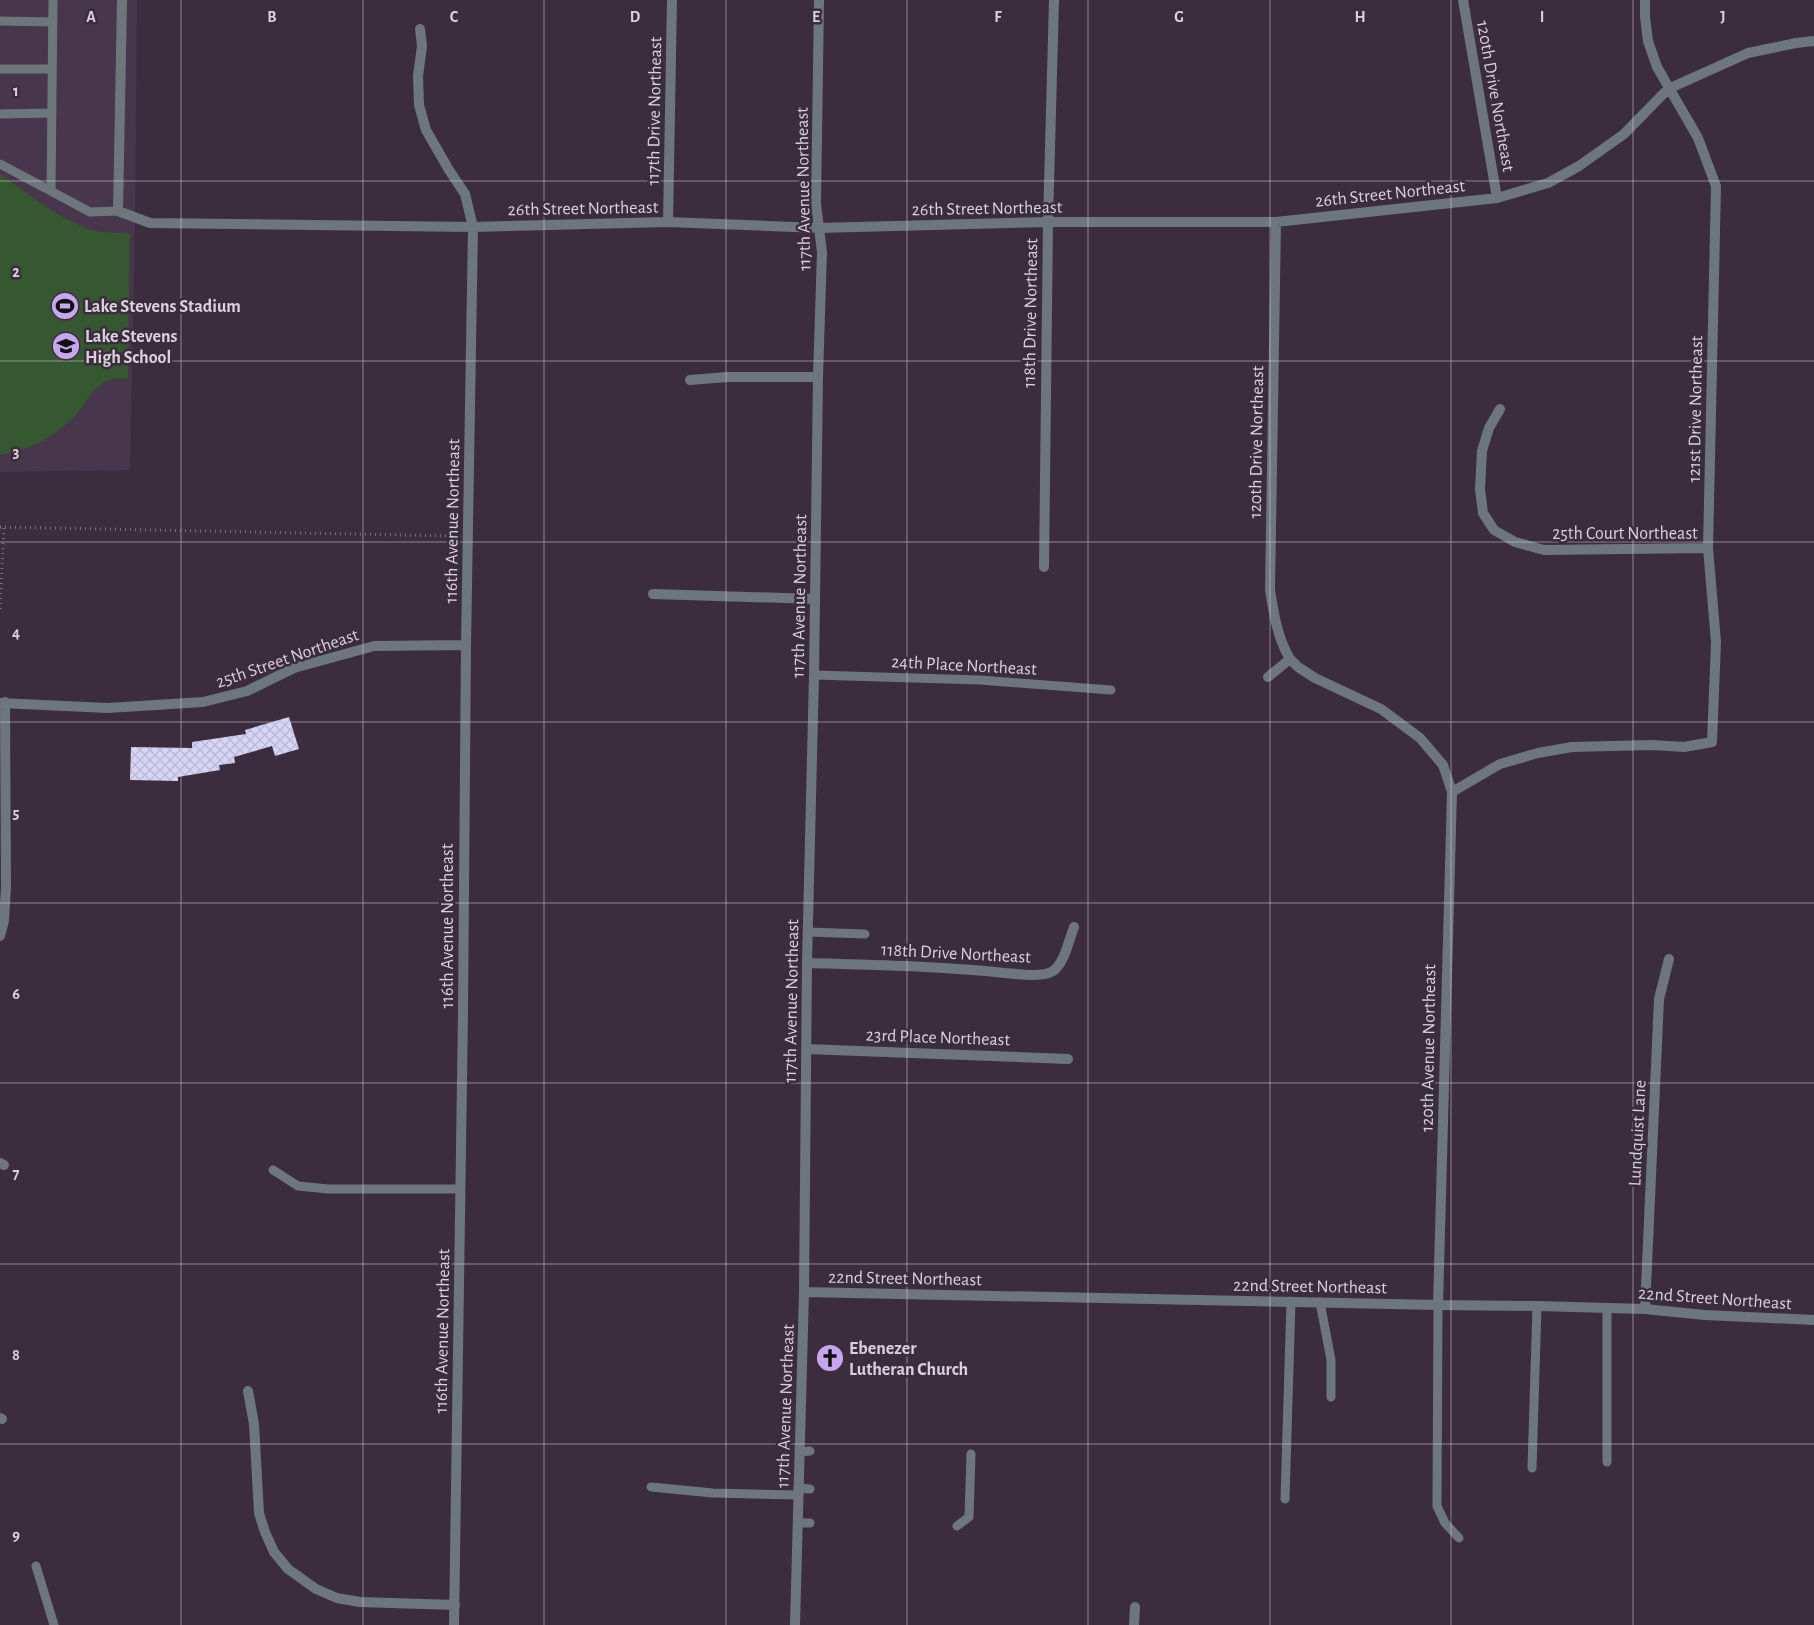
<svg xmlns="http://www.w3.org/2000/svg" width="1814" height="1625" font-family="'Alegreya Sans',sans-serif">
  <defs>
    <pattern id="building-cross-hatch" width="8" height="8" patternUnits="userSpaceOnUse" patternTransform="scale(1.25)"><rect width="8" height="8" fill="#d7d5f5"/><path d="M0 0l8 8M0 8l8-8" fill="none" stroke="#b9b7d1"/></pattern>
  </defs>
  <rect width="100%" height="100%" fill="#3b2d3e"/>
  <path fill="#48364c" d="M 0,0 L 137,0 L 135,221 L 130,470 L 0,472 Z"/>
  <path fill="#365831" d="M 0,174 C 29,194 57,218 91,230 C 103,234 117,232 130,233 L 128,379 C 123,379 117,378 113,379 C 93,383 85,407 72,419 C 52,438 27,451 0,455 Z"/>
  <path fill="url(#building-cross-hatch)" d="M 289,717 L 299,749 L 275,756 L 272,746 L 234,757 L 235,763 L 219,765 L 220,770 L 178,777 L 178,781 L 130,780 L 131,747 L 192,748 L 192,742 L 246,734 L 245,730 Z"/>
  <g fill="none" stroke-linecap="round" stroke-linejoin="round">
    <path stroke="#7c707f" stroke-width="3" stroke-dasharray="1 4" stroke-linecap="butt" d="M 0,527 L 455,536
      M 0,609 L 4,527"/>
    <path stroke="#6d767d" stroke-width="9" d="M 0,21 L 53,22
      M 0,69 L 52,69
      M 0,114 L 52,113
      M 0,164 L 90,212 L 118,211
      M 51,191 L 53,0
      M 814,675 L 980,680 L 1111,690
      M 808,932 L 865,934
      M 273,1170 L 298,1186 L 328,1189 L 460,1189
      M 1320,1302 L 1331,1360 L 1331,1397
      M 1438,1305 L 1437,1506 L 1445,1523 L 1459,1538
      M 1607,1308 L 1607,1462
      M 799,1452 L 810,1451
      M 1532,1468 L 1537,1306
      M 651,1487 L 713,1493 L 798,1495
      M 798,1488 L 810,1489
      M 1285,1499 L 1291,1301
      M 798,1523 L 810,1523
      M 957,1526 L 969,1517 L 971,1454
      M 36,1566 L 54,1625"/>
    <path stroke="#6d767d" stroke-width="10" d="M 122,0 L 118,211 L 150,223 L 473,227 L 668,222 L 819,228 L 1048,222 L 1276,222 L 1497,198 L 1548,183 L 1579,166 L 1624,134 L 1668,89 L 1748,53 L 1796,43 L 1814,41
      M 1463,0 L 1497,198
      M 420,29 L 422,46 L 418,76 L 419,105 L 426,130 L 449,170 L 465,194 L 473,227 L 466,645 L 463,1012 L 454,1625
      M 668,222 L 672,0
      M 1276,222 L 1270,590 C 1274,614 1277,637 1290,659
      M 690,380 L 727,377 L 818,377
      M 1500,409 L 1489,428 L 1482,451 L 1480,489 L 1483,513 L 1494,530 L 1515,542 L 1544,550 L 1708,548
      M 1044,567 L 1048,222 L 1054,0
      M 653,594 L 815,599
      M 1268,677 L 1290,659 L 1298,667 L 1315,678 L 1381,709 L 1420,738 L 1443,765 L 1452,792 L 1500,764 L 1538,753 L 1572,747 L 1652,745 L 1684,747 L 1712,742 L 1716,642 L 1708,548 L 1716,186 L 1698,138 L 1657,67 L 1648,41 L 1645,17 L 1645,0
      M 0,703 L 108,708 L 203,702 L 247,691 L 294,668 L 374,646 L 466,645
      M 0,936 L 4,921 L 6,887 L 5,702
      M 807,963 C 873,965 939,966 1005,973 C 1017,974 1043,978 1053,971 C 1064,964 1069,940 1074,927
      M 806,1049 L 1068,1059
      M 0,1163 L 4,1165
      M 804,1292 L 1438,1305 L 1537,1306 L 1645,1309 L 1705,1315 L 1814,1320
      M 1438,1305 L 1452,792
      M 1645,1309 L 1659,999 L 1669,959
      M 248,1391 L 254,1424 L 259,1513 L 265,1532 L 274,1552 L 288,1569 L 316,1589 L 337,1598 L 360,1602 L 455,1605
      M 0,1418 L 2,1419
      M 795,1625 L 804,1292 L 807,963 L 814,675 L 818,377 L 822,252 L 816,204 L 819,0
      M 1134,1625 L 1135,1607"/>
  </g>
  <path fill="none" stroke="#d9d1dc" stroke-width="1" stroke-opacity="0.55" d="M 181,0 L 181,1625M 363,0 L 363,1625M 544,0 L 544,1625M 726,0 L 726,1625M 907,0 L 907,1625M 1088,0 L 1088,1625M 1270,0 L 1270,1625M 1451,0 L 1451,1625M 1633,0 L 1633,1625M 0,181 L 1814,181M 0,361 L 1814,361M 0,542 L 1814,542M 0,722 L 1814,722M 0,903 L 1814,903M 0,1083 L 1814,1083M 0,1264 L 1814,1264M 0,1444 L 1814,1444"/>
  <defs>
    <symbol id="stadium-disc" viewBox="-11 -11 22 22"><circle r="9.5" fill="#c7a6ef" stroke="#3b2d3e"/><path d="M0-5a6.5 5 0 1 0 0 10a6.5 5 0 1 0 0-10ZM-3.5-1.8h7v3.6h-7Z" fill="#111"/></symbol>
    <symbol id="school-disc" viewBox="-11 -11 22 22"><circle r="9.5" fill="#c7a6ef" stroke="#3b2d3e"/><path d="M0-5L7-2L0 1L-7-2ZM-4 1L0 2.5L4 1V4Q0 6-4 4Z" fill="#111"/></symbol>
    <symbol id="church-disc" viewBox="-11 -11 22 22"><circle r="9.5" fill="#c7a6ef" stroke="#3b2d3e"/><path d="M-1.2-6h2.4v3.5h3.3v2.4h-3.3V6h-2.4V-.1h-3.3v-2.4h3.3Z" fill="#111"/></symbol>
  </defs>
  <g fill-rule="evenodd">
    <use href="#stadium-disc" x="49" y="290" width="32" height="32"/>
    <use href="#school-disc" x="50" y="330" width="32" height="32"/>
    <use href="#church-disc" x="814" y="1342" width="32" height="32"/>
  </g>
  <g text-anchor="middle" stroke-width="5" stroke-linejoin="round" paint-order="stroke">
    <g font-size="18" fill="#d9d1dc" stroke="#3b2d3e">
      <text transform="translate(1496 96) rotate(80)" y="6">120th Drive Northeast</text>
      <text transform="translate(654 111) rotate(-89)" y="6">117th Drive Northeast</text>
      <text transform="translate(803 189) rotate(-91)" y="6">117th Avenue Northeast</text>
      <text transform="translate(1390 193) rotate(-6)" y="6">26th Street Northeast</text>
      <text transform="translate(583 208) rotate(-1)" y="6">26th Street Northeast</text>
      <text transform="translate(987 208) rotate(-1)" y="6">26th Street Northeast</text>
      <text transform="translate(1030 313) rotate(-89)" y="6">118th Drive Northeast</text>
      <text transform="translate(1695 409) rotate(-89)" y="6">121st Drive Northeast</text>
      <text transform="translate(1256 442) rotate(-89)" y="6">120th Drive Northeast</text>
      <text transform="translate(452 521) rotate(-89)" y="6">116th Avenue Northeast</text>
      <text x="1625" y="539">25th Court Northeast</text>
      <text transform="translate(799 596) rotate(-89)" y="6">117th Avenue Northeast</text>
      <text transform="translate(287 658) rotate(-19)" y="6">25th Street Northeast</text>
      <text transform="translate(964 665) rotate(3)" y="6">24th Place Northeast</text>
      <text transform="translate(447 926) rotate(-90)" y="6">116th Avenue Northeast</text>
      <text transform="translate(956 953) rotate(3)" y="6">118th Drive Northeast</text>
      <text transform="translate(791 1001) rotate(-89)" y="6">117th Avenue Northeast</text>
      <text transform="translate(938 1037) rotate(2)" y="6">23rd Place Northeast</text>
      <text transform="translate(1428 1048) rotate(-89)" y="6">120th Avenue Northeast</text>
      <text transform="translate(1637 1133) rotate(-87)" y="6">Lundquist Lane</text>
      <text transform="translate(905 1278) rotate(1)" y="6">22nd Street Northeast</text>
      <text transform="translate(1310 1286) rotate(1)" y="6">22nd Street Northeast</text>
      <text transform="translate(1715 1298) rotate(4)" y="6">22nd Street Northeast</text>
      <text transform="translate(442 1331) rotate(-89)" y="6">116th Avenue Northeast</text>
      <text transform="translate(785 1406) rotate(-88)" y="6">117th Avenue Northeast</text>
    </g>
    <g font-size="18" font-weight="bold" fill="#d9d1dc" stroke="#3b2d3e" text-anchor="start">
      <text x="84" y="312">Lake Stevens Stadium</text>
      <text x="85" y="342">Lake Stevens<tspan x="85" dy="21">High School</tspan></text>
      <text x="849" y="1354">Ebenezer<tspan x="849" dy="21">Lutheran Church</tspan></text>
    </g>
  </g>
  <g font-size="16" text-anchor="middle" font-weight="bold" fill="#d9d1dc" stroke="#3b2d3e" stroke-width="5" stroke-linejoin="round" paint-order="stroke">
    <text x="91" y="22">A</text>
    <text x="272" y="22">B</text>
    <text x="454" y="22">C</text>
    <text x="635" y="22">D</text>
    <text x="816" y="22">E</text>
    <text x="998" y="22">F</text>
    <text x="1179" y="22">G</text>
    <text x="1360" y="22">H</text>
    <text x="1542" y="22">I</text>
    <text x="1723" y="22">J</text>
    <text x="16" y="96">1</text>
    <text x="16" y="277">2</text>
    <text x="16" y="457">3</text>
    <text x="16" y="638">4</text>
    <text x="16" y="818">5</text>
    <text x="16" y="999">6</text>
    <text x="16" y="1179">7</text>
    <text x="16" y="1360">8</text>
    <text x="16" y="1540">9</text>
  </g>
</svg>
